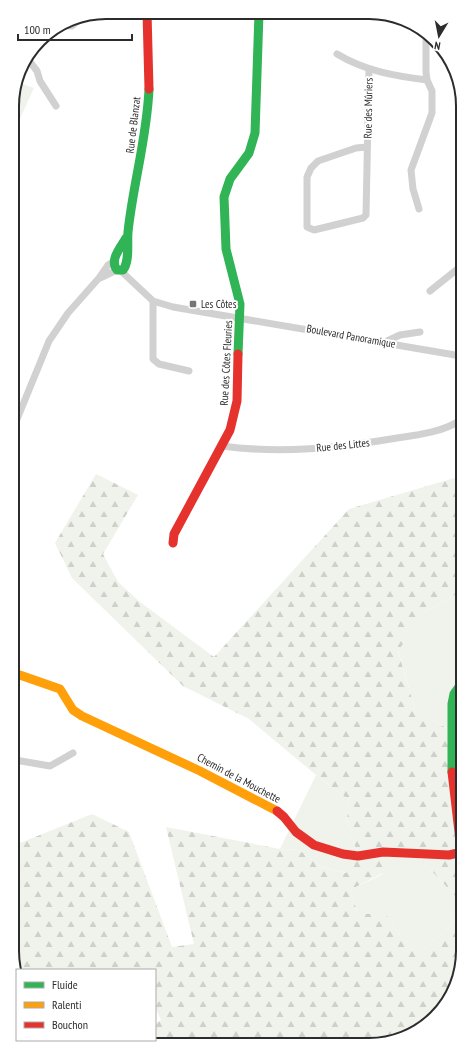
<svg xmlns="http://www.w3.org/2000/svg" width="475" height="1057" font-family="'PT Sans Narrow',sans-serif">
  <defs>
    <pattern id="forest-firs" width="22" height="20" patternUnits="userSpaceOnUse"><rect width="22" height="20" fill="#f0f3eb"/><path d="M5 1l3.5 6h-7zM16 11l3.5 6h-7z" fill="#ced0ca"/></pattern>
  </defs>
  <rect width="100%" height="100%" fill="#fff"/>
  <path fill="#f0f3eb" d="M 17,82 L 34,88 L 12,136 L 12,100 Z
    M 462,591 L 462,697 L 455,694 L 451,731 L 415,709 L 398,650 L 425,612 Z
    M 316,775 L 349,800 L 347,820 L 358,856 L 347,873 L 322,867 L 299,850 L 280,849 Z
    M 383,852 L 415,853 L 458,899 L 454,922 L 422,951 L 404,940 L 386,914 L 358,914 L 350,890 L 383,874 Z"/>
  <path fill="url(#forest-firs)" fill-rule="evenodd" d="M 96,474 L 138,495 L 103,554 L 118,582 L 140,602 L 214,657 L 349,509 L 461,476 L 462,591 L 425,612 L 398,651 L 415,709 L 451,731 L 454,694 L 462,697 L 463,957 L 440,1013 L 393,1042 L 136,1043 L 135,1040 L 155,1040 L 155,1024 L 161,1020 L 155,1007 L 155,970 L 17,970 L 17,978 L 15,975 L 15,845 L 92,814 L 129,832 L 172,947 L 194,944 L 166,827 L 280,849 L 299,850 L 322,867 L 346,873 L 358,856 L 347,820 L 349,800 L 316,775 L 249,719 L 183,686 L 72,578 L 55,543 ZM 383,852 L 415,853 L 458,899 L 454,922 L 422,951 L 404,940 L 386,914 L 358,914 L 350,890 L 383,873 Z"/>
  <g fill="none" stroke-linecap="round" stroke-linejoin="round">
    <path stroke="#d1d1d1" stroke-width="7" d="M 61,25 L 72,26 L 82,17
      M 337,54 C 365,71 395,76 427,80
      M 27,58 L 37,71 L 40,81 L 56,106
      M 367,147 L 356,148 L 318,161 L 311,168 L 307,177 L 307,227 L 314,230 L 363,218 L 366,215 L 369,69
      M 419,209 L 413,189 L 411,170 L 432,113 L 432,91 L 427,80 L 426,72 L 426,33
      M 121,271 L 153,301 L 173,307 L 461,356
      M 100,278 L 117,270
      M 430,291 L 460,267
      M 153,301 L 153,359 L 159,364 L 189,371
      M 385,342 L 400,335 L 420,332
      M 13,429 L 49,341 L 68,313 L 99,278 L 108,265 L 113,262
      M 222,446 C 281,454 339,448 397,438 C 418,435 443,432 461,420
      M 15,760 L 50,766 L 73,753"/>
    <path stroke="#30b455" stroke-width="9" d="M 126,238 C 121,247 109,260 117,270 L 123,270 C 130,261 127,243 128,232 C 133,184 147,138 149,89
      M 238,354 L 240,304 L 226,249 L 224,197 L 230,179 L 249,153 L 255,133 L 259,13
      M 452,772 L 452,704 L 454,694 L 462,683"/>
    <path stroke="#ff9f0a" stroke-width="9" d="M 14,673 L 60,689 L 73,710 L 82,716 L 200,771 L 277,811"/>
    <path stroke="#e5322d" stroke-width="9" d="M 147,12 L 149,89
      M 173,543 L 174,534 L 230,430 L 237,401 L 238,354
      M 277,811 L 284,817 L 296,832 L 314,845 L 343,854 L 358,856 L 383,852 L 449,855 L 458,853 L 461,849 L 452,772"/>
  </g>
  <rect fill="#767676" stroke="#fff" stroke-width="1.5" x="189" y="300" width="8" height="8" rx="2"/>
  <g text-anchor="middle" stroke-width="4" stroke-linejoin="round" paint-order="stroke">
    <g font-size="11" fill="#2c2c2c" stroke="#fff">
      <text transform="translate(368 108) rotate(-89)" y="4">Rue des Mûriers</text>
      <text transform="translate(133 125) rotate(-83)" y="4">Rue de Blanzat</text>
      <text transform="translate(351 336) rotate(10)" y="4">Boulevard Panoramique</text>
      <text transform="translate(226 363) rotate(-87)" y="4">Rue des Côtes Fleuries</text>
      <text transform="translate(343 445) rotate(-6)" y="4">Rue des Littes</text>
      <text transform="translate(239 778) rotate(28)" y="4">Chemin de la Mouchette</text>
    </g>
    <g font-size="11" fill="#2c2c2c" stroke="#fff" text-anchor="start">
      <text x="201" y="308">Les Côtes</text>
    </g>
  </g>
  <path d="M0 0H475V1057H0ZM106 19H369A87 87 0 0 1 456 106V951A87 87 0 0 1 369 1038H106A87 87 0 0 1 19 951V106A87 87 0 0 1 106 19Z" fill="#fff" fill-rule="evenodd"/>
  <path fill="none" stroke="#2c2c2c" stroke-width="2" d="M106 19H369A87 87 0 0 1 456 106V951A87 87 0 0 1 369 1038H106A87 87 0 0 1 19 951V106A87 87 0 0 1 106 19Z"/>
  <rect x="16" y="969" width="140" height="72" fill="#ffffff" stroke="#ababab"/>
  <rect x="24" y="982" width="20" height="6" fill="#30b455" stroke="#ababab"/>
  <text x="52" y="989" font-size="12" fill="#2c2c2c">Fluide</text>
  <rect x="24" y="1002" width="20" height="6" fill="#ff9f0a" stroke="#ababab"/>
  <text x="52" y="1009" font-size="12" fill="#2c2c2c">Ralenti</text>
  <rect x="24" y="1022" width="20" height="6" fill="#e5322d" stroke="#ababab"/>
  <text x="52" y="1029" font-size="12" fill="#2c2c2c">Bouchon</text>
  <g transform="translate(439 36) rotate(190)" stroke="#ffffff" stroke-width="3" paint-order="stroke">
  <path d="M0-3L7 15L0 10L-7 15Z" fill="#2c2c2c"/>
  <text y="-6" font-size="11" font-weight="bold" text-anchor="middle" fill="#2c2c2c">N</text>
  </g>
  <path d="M18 34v6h114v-6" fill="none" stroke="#2c2c2c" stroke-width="2"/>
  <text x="24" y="34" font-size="12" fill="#2c2c2c" stroke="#ffffff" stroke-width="3" paint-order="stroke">100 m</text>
</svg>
